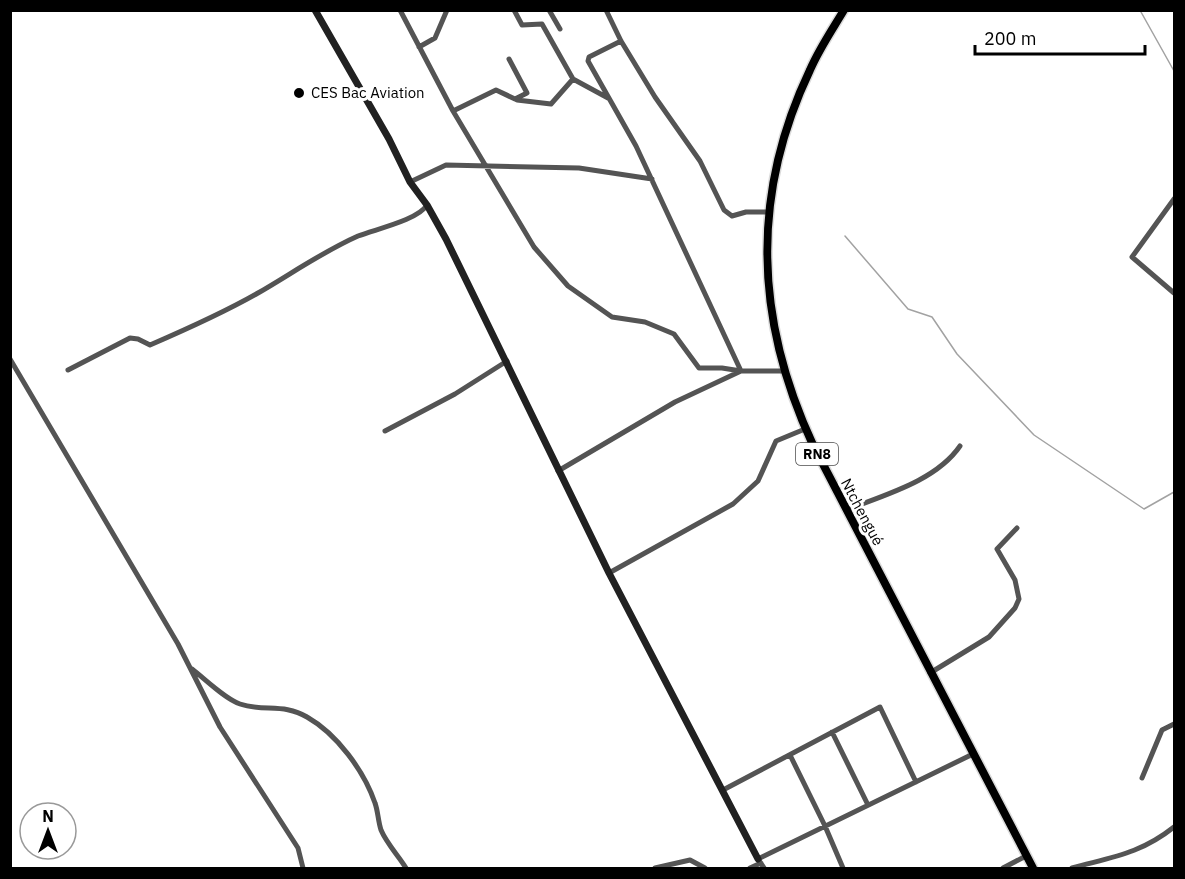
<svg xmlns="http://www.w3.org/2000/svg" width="1185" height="879" font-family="'IBM Plex Sans',sans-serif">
  <rect width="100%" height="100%" fill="#fff"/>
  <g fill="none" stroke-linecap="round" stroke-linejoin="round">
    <path stroke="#a2a2a2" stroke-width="1.5" d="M 1142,10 L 1141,12 L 1174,71
      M 845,236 L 908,309 L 932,317 L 957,354 L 1034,435 L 1144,509 L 1174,492"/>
    <defs>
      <path id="primary" d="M 844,10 C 832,30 819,49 810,70 C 750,196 755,320 813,445 L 1033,868"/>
    </defs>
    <use href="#primary" stroke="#dbdbdb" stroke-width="11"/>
    <path stroke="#545454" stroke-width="5" d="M 400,10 L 453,111 L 534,247 L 568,286 L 612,317 L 645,322 L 674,334 L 699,368 L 722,368 L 741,371
      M 514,10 L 522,25 L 542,24 L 573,79 L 608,98
      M 549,10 L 560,29
      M 606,10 L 621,41 L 655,97 L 700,161 L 724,210 L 732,216 L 746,212 L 769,212
      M 621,41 L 589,57 L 588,61 L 636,146 L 741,371
      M 419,47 L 435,38 L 447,10
      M 517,100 L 551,104 L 573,79
      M 453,111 L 496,90 L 515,99 L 527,93 L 509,59
      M 410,182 L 446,165 L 579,168 L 652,179
      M 1174,199 L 1132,257 L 1174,293
      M 10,359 L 178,644 L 220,727 L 298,848 L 303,868
      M 68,370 L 130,338 L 138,339 L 150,345 C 187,329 223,313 258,293 C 291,274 322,252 358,236 C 376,229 418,220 427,205
      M 385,431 L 455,394 L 507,361
      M 558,471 L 675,402 L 741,371 L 783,371
      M 846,510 C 884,495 936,481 960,446
      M 609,573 L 733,504 L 758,481 L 776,441 L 805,429
      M 192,669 C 205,679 225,699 240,704 C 264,712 284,703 307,717 C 337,734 364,771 375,803 C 378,811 378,821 381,830 C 387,844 398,855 406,868
      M 930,673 L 989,637 L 1015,608 L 1019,599 L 1015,580 L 997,549 L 1017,528
      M 832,732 L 868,805
      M 790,755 L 825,826 L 843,868
      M 1142,778 L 1162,730 L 1174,724
      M 723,790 L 880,707 L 916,782
      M 655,868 L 690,860 L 705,868
      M 750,868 L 761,863
      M 764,868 L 758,859 L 973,754
      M 1003,868 L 1026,856
      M 1072,868 C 1112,857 1140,854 1174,827"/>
    <path stroke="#212121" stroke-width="7" d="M 315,10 L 389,139 L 410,182 L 427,205 L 446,239 L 609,573 L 758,859"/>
    <use href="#primary" stroke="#000" stroke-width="8"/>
  </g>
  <circle fill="#000" stroke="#fff" stroke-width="2" cx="299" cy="93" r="6"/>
  <g text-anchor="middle" stroke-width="6" stroke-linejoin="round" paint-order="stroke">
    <rect fill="#fff" stroke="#4c4c4c" stroke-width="1.5" x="796" y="443" width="42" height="22" rx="4.5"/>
    <g font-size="14" font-weight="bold" fill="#000">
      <text x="817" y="459">RN8</text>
    </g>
    <g font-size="15" fill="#000" stroke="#fff" text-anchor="start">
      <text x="311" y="98">CES Bac Aviation</text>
    </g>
    <g font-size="15" fill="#000" stroke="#fff">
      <text transform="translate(862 512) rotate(62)" y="5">Ntchengué</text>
    </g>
  </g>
  <rect width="1185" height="879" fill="none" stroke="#000000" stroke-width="24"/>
  <g transform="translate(48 831)"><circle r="28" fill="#ffffff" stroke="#999999" stroke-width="1.5"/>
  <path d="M0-4.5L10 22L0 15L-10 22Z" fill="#000000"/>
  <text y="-9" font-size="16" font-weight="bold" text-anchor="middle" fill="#000000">N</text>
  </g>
  <path d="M975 45v9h170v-9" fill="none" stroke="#000000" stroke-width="3"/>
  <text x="984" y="45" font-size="18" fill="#000000" stroke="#ffffff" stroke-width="4.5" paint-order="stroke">200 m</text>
</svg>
